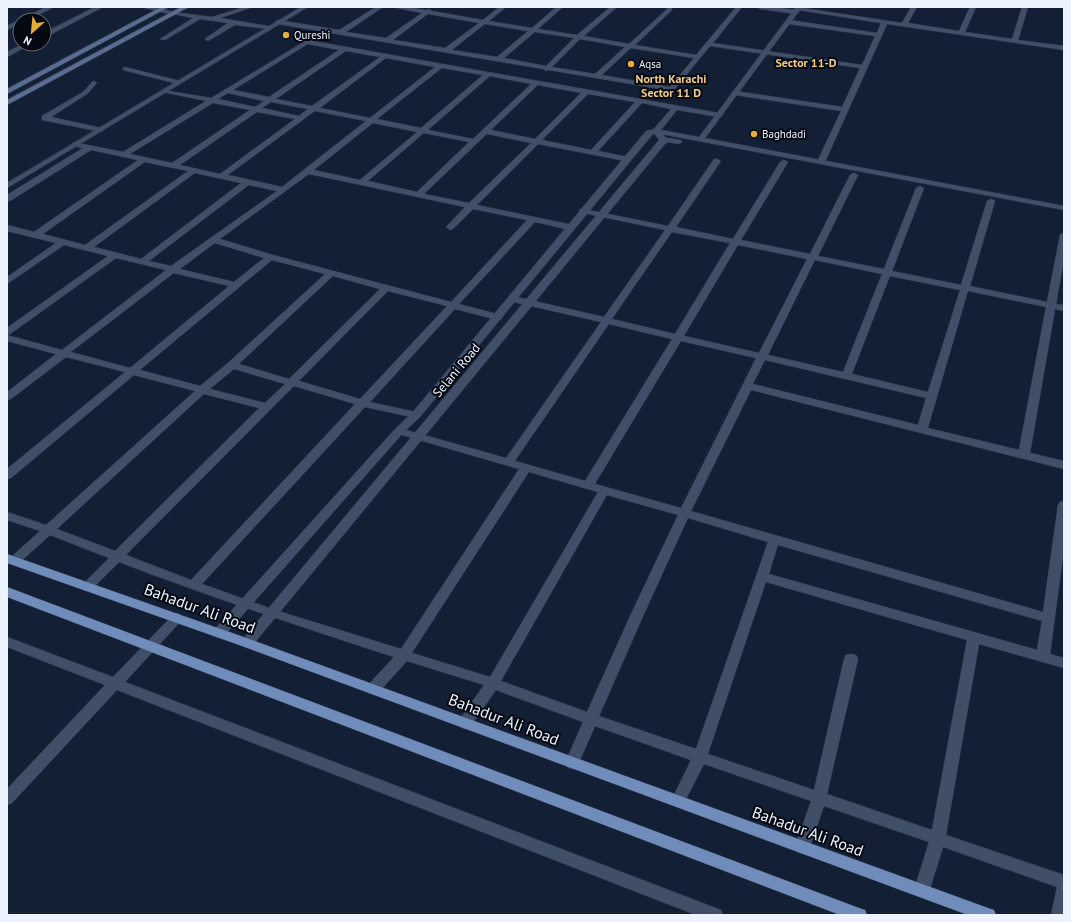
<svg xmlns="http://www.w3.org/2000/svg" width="1071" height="922" font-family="'PT Sans',sans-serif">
  <rect width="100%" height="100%" fill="#121f34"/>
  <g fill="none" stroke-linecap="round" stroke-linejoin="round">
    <defs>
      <path id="minor" d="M 46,7 L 54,7 L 28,20 L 20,20 L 20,24 L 7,30 L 7,26 Z
        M 95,7 L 103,7 L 44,38 L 44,33 Z
        M 244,7 L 253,7 L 220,18 L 268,26 L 271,28 L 270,29 L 235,25 L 208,41 L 205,39 L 206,38 L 228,23 L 200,19 L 165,40 L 160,39 L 193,18 L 173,14 L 173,12 L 212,17 Z
        M 376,7 L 383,7 L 346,32 L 386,38 L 422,13 L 392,7 L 406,7 L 426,10 L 429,9 L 432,11 L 483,20 L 499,7 L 506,7 L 489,21 L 532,28 L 556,7 L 563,7 L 538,29 L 577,35 L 610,7 L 617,7 L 584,36 L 629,44 L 667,9 L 666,7 L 672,7 L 672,10 L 635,45 L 696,55 L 736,7 L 742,7 L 713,43 L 862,65 L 875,36 L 789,24 L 786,22 L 789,20 L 877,33 L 881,23 L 798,10 L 796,9 L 796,7 L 902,23 L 911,7 L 917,7 L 908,23 L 959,31 L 970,7 L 976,7 L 965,32 L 1012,39 L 1022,7 L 1028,7 L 1018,40 L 1064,46 L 1064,50 L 887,24 L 825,162 L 821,164 L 817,162 L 841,111 L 735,95 L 731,93 L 735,91 L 842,107 L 860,68 L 710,46 L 674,90 L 672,91 L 549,70 L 546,71 L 543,69 L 278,24 L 275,22 L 278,20 L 339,30 ZM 428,14 L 479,23 L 445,48 L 393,40 ZM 485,24 L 528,31 L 497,57 L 452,50 ZM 535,32 L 574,38 L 546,66 L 504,58 ZM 580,39 L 625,47 L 595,74 L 552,67 ZM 631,48 L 694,58 L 670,87 L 602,75 Z
        M 757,7 L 773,7 L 796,10 L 799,12 L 796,14 L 760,9 Z
        M 312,37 L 315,39 L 313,41 L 719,113 L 723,115 L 719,117 L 677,110 L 660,131 L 668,140 L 664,142 L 661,142 L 652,131 L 671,109 L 642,103 L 598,151 L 628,157 L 628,161 L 625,161 L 538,144 L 477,205 L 573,225 L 574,227 L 573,229 L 570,230 L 535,222 L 459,304 L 501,315 L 503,317 L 501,319 L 498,320 L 455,309 L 370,402 L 420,413 L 421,415 L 420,417 L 416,418 L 365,407 L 202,584 L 275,610 L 401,649 L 519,469 L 395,433 L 394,431 L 399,428 L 506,458 L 601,322 L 509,301 L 507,299 L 509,297 L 512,296 L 604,317 L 665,230 L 583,213 L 580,213 L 579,211 L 580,209 L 583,209 L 668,226 L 714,159 L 717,159 L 721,161 L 676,227 L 733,239 L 780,162 L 784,160 L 788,162 L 741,240 L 810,254 L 850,175 L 854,173 L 858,175 L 818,256 L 884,269 L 916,188 L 920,186 L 924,188 L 892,271 L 961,285 L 987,201 L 991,199 L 995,201 L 970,286 L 1047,302 L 1060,235 L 1064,232 L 1064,259 L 1056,304 L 1064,305 L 1064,311 L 1055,309 L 1030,453 L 1064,461 L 1064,469 L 751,390 L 691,511 L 1043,612 L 1058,505 L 1060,502 L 1064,501 L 1064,548 L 1050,654 L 1064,658 L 1064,668 L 979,644 L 946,835 L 1064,875 L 1064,915 L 1051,915 L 1057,887 L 943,847 L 928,895 L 922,897 L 916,895 L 914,890 L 929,842 L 824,806 L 808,852 L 803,854 L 798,852 L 795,847 L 811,801 L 704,764 L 683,805 L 678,807 L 673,805 L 671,801 L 691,760 L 595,726 L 577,767 L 572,769 L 567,767 L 565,763 L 583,722 L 496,690 L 470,727 L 465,729 L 460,727 L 458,723 L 460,719 L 484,685 L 407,661 L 378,693 L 373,694 L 368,693 L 366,689 L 368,685 L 394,657 C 302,627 210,597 119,562 L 91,590 L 87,591 L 83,590 L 81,587 L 83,584 L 109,558 L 50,535 L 18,564 L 14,565 L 10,564 L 8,561 L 10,558 L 40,531 L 7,520 L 7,512 L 46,525 L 195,391 L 134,375 L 11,478 L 7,479 L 7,469 L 125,372 L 66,357 L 11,399 L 7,400 L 7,392 L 56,354 L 7,341 L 7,335 L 62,350 L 166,270 L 116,258 L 10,334 L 7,335 L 7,328 L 108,256 L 64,245 L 7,284 L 7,277 L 56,243 L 7,231 L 7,225 L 34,232 L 138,160 L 91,150 L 10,201 L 7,201 L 7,195 L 83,148 L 73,146 L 73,142 L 123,152 L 206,101 L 163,92 L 163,90 L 211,98 ZM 308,44 L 339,50 L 269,97 L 233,90 ZM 346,51 L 380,57 L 312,106 L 276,99 ZM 386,58 L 435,67 L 370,118 L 320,108 ZM 442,68 L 483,75 L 421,128 L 377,119 ZM 490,76 L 531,84 L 473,139 L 428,130 ZM 538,85 L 581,93 L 535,139 L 491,130 ZM 228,93 L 264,101 L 255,107 L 218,99 ZM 588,94 L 635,102 L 591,150 L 542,140 ZM 271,102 L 308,109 L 299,116 L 262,108 ZM 213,103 L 250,110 L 172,163 L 130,154 ZM 315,111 L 366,121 L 282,187 L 228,175 ZM 257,112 L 295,119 L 220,174 L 180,165 ZM 373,123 L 417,132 L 360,180 L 314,170 ZM 424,133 L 469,142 L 417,192 L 368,181 ZM 487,134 L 531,143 L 469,203 L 424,194 ZM 145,162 L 188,171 L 85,245 L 43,234 ZM 195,173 L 241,183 L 141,259 L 94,247 ZM 309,174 L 465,207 L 446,227 L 450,230 L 453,229 L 473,209 L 527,220 L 451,302 L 273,255 L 220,239 ZM 249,185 L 277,191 L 171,266 L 149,261 ZM 672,232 L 730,243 L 675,334 L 612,319 ZM 215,243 L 264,258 L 234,282 L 180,269 ZM 738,245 L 807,259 L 759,353 L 684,336 ZM 272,260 L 325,274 L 228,363 L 200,386 L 140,370 ZM 815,260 L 882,274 L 843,372 L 768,355 ZM 174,273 L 229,286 L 130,368 L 71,352 ZM 333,276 L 380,289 L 289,379 L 239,364 ZM 890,276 L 960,290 L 928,392 L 852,374 ZM 388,291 L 447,306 L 360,399 L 299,381 ZM 968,291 L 1046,307 L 1019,450 L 928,428 ZM 609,324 L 672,339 L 585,481 L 515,461 ZM 681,341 L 756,358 L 681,508 L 595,484 ZM 765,360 L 926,398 L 918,425 L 753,384 ZM 234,369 L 285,384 L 265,403 L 210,389 ZM 294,386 L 355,404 L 191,580 L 126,555 ZM 204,394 L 259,408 L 115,551 L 57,529 ZM 529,472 L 598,492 L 490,677 L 412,653 ZM 607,495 L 678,515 L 631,614 L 587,712 L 501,681 ZM 688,518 L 768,542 L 696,749 L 599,716 L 644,614 ZM 778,545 L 1042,621 L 1037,650 L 769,574 ZM 766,582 L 967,640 L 932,830 L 827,794 L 858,659 L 856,655 L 851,654 L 846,655 L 844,659 L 814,790 L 708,754 Z
        M 23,44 L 31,44 L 7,57 L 7,52 Z
        M 125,67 L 180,81 L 181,82 L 178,84 L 123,70 L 123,68 Z
        M 94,81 L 97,83 L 87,94 L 51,117 L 102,128 L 102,132 L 42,120 L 42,116 L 83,92 L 92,82 Z
        M 177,613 L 181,615 L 183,618 L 181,621 L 125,682 L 721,910 L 723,915 L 696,915 L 117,690 L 12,803 L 7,805 L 7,789 L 105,685 L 7,647 L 7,637 L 113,677 L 173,615 Z"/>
      <path id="tertiary" d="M 140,7 L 153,7 L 178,13 L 175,15 Z
        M 301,7 L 308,7 L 7,188 L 7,183 Z
        M 796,7 L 802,7 L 705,138 L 1064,206 L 1064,210 L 656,133 L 652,135 L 420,417 L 403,433 L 224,636 L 219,638 L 214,636 L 213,633 L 214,630 L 395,429 L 412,413 L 646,131 L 656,129 L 699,137 Z
        M 668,138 L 681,140 L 682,142 L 678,144 L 668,142 L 665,144 L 252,646 L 247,648 L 242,646 L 241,643 L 242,640 L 659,140 Z"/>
      <path id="secondary" d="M 161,7 L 169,7 L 7,94 L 7,89 Z
        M 181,7 L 189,7 L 7,105 L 7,100 Z"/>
      <path id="primary" d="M 7,554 L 252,640 L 988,908 L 994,910 L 996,915 L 968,915 L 242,646 L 7,563 Z
        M 7,587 L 859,908 L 865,910 L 867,915 L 840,915 L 7,597 Z"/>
    </defs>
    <use href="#minor" stroke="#353c4d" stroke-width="1"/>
    <use href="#tertiary" stroke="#353c4d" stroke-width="1"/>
    <use href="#secondary" stroke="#353c4d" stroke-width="1"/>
    <use href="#primary" stroke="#353c4d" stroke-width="1"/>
    <use href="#minor" fill="#404f67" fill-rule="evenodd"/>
    <use href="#tertiary" fill="#404f67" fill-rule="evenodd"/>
    <use href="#secondary" fill="#586d91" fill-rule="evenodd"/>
    <use href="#primary" fill="#708cbb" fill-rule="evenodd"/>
  </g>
  <g fill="#e6ac36" stroke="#050912" stroke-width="1.5">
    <circle cx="286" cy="35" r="4"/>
    <circle cx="631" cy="64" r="4"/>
    <circle cx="754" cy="134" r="4"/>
  </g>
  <g text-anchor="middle" stroke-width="4" stroke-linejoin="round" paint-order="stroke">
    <g font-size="11" fill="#ecf3ff" stroke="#050912" text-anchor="start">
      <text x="294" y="39">Qureshi</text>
      <text x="639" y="68">Aqsa</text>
      <text x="762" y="138">Baghdadi</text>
    </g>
    <g font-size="12" font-weight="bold" fill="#f3cb84" stroke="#050912">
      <text x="806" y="67">Sector 11-D</text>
      <text x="671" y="83">North Karachi<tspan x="671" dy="14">Sector 11 D</tspan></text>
    </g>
    <g font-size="13" fill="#ecf3ff" stroke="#050912">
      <text transform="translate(456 370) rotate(-50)" y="5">Selani Road</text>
    </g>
    <g font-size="16" fill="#ecf3ff" stroke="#050912">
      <text transform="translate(200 608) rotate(20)" y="6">Bahadur Ali Road</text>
      <text transform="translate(504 719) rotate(21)" y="6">Bahadur Ali Road</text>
      <text transform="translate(808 831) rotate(20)" y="6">Bahadur Ali Road</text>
    </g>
  </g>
  <rect width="1071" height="922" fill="none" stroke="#ecf3ff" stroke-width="16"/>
  <g transform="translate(32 32) rotate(207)"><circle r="19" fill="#050912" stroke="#616771"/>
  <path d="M0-3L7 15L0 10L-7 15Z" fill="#e6ac36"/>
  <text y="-6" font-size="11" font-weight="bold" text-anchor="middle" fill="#ecf3ff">N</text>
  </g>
</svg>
